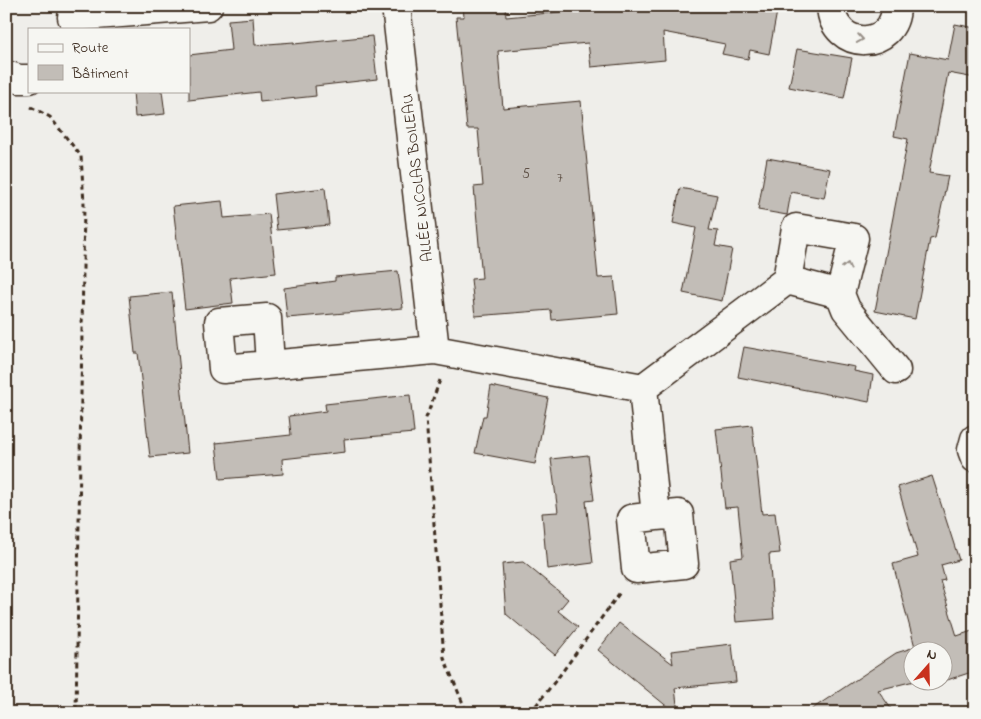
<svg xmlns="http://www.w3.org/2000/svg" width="981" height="719" font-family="'Indie Flower',sans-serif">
  <rect width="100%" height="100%" fill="#efeeea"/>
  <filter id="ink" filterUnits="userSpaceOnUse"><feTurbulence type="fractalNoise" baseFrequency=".02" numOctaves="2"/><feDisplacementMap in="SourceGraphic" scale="10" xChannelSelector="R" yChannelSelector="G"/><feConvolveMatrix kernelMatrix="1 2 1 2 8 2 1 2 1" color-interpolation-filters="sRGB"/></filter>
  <g filter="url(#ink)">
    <path fill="#c2bdb7" stroke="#3b2a1e" d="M 463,6 L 505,6 L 506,17 L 613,7 L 613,10 L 644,6 L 778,6 L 769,54 L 750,50 L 748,59 L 722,54 L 725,44 L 663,32 L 665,60 L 591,67 L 588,43 L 498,51 L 503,108 L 581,101 L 598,278 L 614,277 L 618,314 L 552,320 L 551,310 L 475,316 L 471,279 L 482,278 L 474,187 L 483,186 L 478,129 L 467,129 L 456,17 L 464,17 Z
      M 253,18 L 255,45 L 294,42 L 294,44 L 372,36 L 377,79 L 315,86 L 316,96 L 260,102 L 259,92 L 189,100 L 189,55 L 231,50 L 228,20 Z
      M 955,24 L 975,28 L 975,78 L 948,73 L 929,173 L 948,176 L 935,238 L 930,239 L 915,319 L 875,311 L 908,139 L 894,136 L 910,53 L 948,60 Z
      M 797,49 L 852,58 L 844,98 L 789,87 Z
      M 133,91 L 162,91 L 165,114 L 135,117 Z
      M 767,158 L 830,169 L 824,198 L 791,192 L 787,215 L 758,210 Z
      M 325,188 L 329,225 L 277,230 L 273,194 Z
      M 680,188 L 717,195 L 709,230 L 718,231 L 715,246 L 732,249 L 722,301 L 683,293 L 696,228 L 673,223 Z
      M 222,201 L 224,218 L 269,214 L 276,273 L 230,278 L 233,303 L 185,309 L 173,206 Z
      M 398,271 L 403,308 L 287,318 L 284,288 L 335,281 L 335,277 Z
      M 172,292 L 188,453 L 150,457 L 138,353 L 135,353 L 129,296 Z
      M 744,347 L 855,367 L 854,371 L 873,375 L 869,402 L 738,377 Z
      M 491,386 L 548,398 L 535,464 L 475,453 L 483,416 L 486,416 Z
      M 410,395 L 414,433 L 344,439 L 345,452 L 282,459 L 283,474 L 220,479 L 216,443 L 291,435 L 289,416 L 326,411 L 325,404 Z
      M 752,425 L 762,514 L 775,513 L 780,553 L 769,554 L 774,619 L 736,622 L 730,559 L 743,557 L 738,507 L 725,508 L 716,429 Z
      M 588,455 L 594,500 L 586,501 L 593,563 L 547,569 L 542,513 L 558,512 L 551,459 Z
      M 932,476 L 959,560 L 941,565 L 945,580 L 940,581 L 957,636 L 975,630 L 975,671 L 944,681 L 944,652 L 914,652 L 914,681 L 878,690 L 894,713 L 806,713 L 896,653 L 915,647 L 893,564 L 918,557 L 898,487 Z
      M 523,562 L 568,599 L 558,611 L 578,627 L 555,655 L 506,614 L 502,564 Z
      M 619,623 L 673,664 L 671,651 L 732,644 L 736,682 L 675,688 L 678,713 L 675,713 L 598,650 Z"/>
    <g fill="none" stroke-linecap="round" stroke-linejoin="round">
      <defs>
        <path id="minor" d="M 396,6 L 435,350
          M 831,6 C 833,52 896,51 896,6
          M 72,17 L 208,6
          M 6,75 L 19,79 L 29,79
          M 840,294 L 846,309 L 896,370
          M 270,364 L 267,318 L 219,322 L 223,369 L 435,350 L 643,388 L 787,280 L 796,228 L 854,238 L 840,294 L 787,280
          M 643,388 L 656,516 L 679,514 L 684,564 L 636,569 L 631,519 L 656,516
          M 975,439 L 972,450 L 975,458"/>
      </defs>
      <use href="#minor" stroke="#3b2a1e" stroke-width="31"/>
      <path stroke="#3b2a1e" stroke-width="3" stroke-dasharray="5 4" stroke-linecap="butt" d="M 31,107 L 50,117 L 81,156 L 84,204 L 76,713
        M 440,380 L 426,418 L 444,658 L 467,713
        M 530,713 L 560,675 L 621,591"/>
      <use href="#minor" stroke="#f6f6f2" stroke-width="28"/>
    </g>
    <defs><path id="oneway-chevron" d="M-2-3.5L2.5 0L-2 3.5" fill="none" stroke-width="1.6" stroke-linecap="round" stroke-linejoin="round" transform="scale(1.25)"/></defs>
    <g stroke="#989088">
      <use href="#oneway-chevron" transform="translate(860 39) rotate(9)"/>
      <use href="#oneway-chevron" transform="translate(847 266) rotate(-76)"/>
    </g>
  </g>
  <g text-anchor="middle" stroke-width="5" stroke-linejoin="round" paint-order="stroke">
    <g font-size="14" fill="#5d4f44">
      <text x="526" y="178">5</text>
      <text x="560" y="182">7</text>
    </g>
    <g font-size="16" fill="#3b2a1e" stroke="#f6f6f2">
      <text transform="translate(416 178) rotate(-97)" y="6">ALLÉE NICOLAS BOILEAU</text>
    </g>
  </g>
  <rect width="981" height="719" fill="none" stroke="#f6f6f2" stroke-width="25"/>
  <rect x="12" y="12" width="956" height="694" fill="none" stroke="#3b2a1e" stroke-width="2" filter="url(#ink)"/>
  <rect x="28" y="28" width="162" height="65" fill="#f6f6f2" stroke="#aba49d"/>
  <rect x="38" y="44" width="25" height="8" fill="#f6f6f2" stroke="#aba49d"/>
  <text x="72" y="52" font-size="15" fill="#3b2a1e">Route</text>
  <rect x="38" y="65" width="25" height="15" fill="#c2bdb7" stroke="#aba49d"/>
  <text x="72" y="78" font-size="15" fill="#3b2a1e">Bâtiment</text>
  <g transform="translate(928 666) rotate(20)"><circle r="24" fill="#f6f6f2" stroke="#aba49d"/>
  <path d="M0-4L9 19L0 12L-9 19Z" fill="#c8321e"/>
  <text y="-8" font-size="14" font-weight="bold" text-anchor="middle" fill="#3b2a1e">N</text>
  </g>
</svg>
